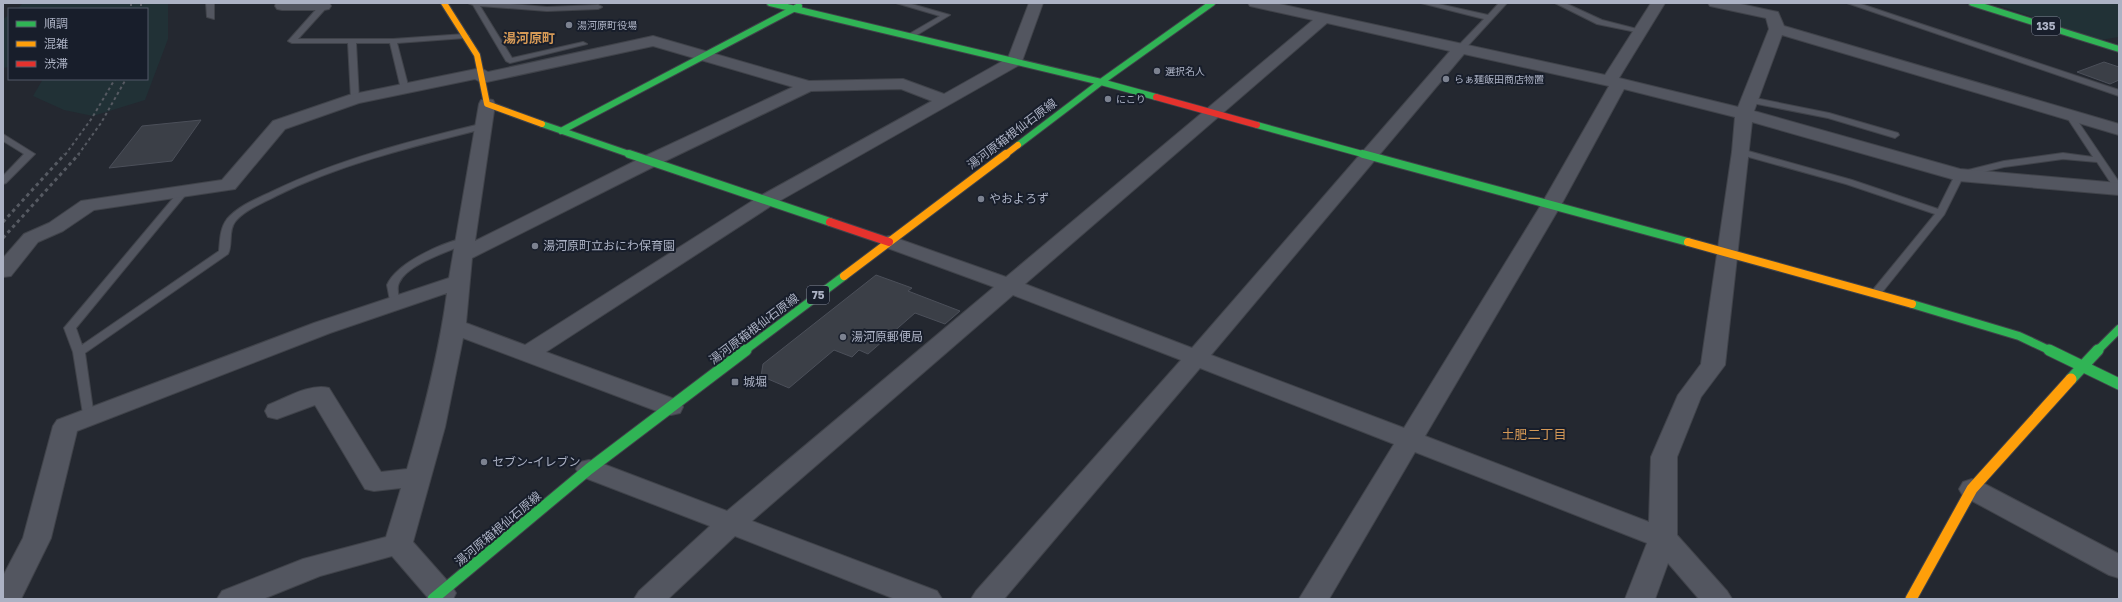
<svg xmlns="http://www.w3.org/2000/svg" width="2122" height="602" font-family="'Golos Text','Noto Sans JP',sans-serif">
  <rect width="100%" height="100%" fill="#242830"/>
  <path fill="#213136" d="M 23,3 L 168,3 L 168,39 L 145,100 L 93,116 L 64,110 L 33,96 L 43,79 L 147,79 L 147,9 L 17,9 Z
    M 1992,3 L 2119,3 L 2119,37 L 2100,40 Z
    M 9,15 L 9,67 L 3,68 L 3,19 Z"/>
  <path fill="#3b3f47" stroke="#4b4f59" d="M 2104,62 L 2119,67 L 2119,80 L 2110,84 L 2077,72 Z
    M 201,120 L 172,161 L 109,168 L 142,126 Z
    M 876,275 L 912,288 L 908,291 L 960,311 L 945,324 L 915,313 L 868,354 L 859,350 L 852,357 L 834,350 L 789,388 L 761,376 L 763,364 Z"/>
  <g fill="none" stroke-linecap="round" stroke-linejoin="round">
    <defs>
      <path id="lane" d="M 206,3 L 214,3 L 214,19 L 207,17 Z
        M 468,3 L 499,3 L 547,7 L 598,5 L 602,7 L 598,9 L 547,11 L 480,6 L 512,58 L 583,42 L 587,44 L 510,63 L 506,61 L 473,5 Z
        M 896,3 L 908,3 L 950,15 L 912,38 L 909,38 L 909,34 L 940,16 Z
        M 1421,3 L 1434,3 L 1488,15 L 1499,3 L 1507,3 L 1464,50 L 1461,50 L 1457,48 L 1458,46 L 1484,19 Z
        M 1555,3 L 1565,3 L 1602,20 L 1645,31 L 1641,33 L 1597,24 Z
        M 1847,3 L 1858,3 L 2119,90 L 2119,96 Z
        M 321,4 L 328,6 L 298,39 L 393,39 L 465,34 L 469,36 L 465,38 L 397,43 L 409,89 L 405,91 L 401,89 L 390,43 L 356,43 L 359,99 L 355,102 L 351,99 L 348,43 L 292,43 L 288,41 Z
        M 1750,97 L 1829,113 L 1898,133 L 1899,135 L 1895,138 L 1828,118 L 1747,102 L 1747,98 Z
        M 2070,113 L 2073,114 L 2119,182 L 2119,192 L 2116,191 L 2097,162 L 2063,159 L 2004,167 L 1963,177 L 1944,215 L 1880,295 L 1872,295 L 1871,293 L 1872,291 L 1935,214 L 1846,184 L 1738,154 L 1736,152 L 1741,149 L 1852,180 L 1938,209 L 1956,173 L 2004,161 L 2063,153 L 2093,157 L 2066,116 Z
        M 484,123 L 487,124 L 487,128 C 415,146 343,163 276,196 C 263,203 244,210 235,222 C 228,231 233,245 228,254 L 85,353 L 94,417 L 92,420 L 84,420 L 73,352 L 64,328 L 180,190 L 183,189 L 188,192 L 76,328 L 82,345 L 219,251 C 220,240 220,228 227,219 C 238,206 256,199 271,192 C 338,159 411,141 484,123 Z
        M 3,134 L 35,154 L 6,183 L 3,184 L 3,176 L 24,154 L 3,141 Z
        M 464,238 L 468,239 L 469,241 L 468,243 C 450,251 407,264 399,283 C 396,289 399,298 401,304 L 399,306 L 391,306 L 387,285 C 396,263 442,243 464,238 Z"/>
      <path id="street" d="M 276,3 L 329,3 L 331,6 L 329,9 L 324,10 L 282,10 L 277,9 L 275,6 Z
        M 1029,3 L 1043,3 L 1021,64 L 774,204 L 546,352 L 680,401 L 683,407 L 680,413 L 671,415 L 662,413 L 463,338 L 445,427 L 413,542 L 451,585 L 456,593 L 453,599 L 429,599 L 392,556 L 320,576 L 263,599 L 217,599 L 222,591 L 303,559 L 386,537 L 401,488 L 374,491 L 365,489 L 315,405 L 277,419 L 268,417 L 265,411 L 268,405 C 286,398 310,383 329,388 L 381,472 L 407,469 C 424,411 439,353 447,293 L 330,333 L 77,431 L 51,538 L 21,599 L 3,599 L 3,576 L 23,538 L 53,426 L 57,420 L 314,323 L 449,278 L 479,104 L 481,100 L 487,99 L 493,100 L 495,104 L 475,241 L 643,157 L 793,87 L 653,46 L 482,83 L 475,79 L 359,103 L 285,129 L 235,189 L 94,210 L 63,231 L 38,242 L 11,276 L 3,277 L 3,258 L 24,234 L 49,223 L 81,201 L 222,180 L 273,121 L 349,95 L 481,68 L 488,72 L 653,36 L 809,81 L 903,79 L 944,94 L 1008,58 ZM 901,89 L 932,101 L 760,196 L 525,345 L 466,323 L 472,258 L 657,165 L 811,91 Z
        M 1248,3 L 1275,3 L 1605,75 L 1651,3 L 1665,3 L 1619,78 L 1738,107 L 1769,29 L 1766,18 L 1710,6 L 1708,3 L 1736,3 L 1773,11 L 1778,12 L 1784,26 L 2119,124 L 2119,135 L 1782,35 L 1754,111 L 1960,169 L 2119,183 L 2119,195 L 1959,181 L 1752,122 L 1725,365 L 1701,397 L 1677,457 L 1677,535 L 1727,591 L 1732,599 L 1699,599 L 1668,563 L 1655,599 L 1625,599 L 1647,543 L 1415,452 L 1329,599 L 1299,599 L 1394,444 L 1200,368 L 1004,599 L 971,599 L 976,591 L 1181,360 L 1013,295 L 752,521 L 937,591 L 942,599 L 895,599 L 735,536 L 668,599 L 634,599 L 639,591 L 710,526 L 580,476 L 576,469 L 580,462 L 589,460 L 598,462 L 727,511 L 994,287 L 882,246 L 879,242 L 882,238 L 889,236 L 896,238 L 1006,277 L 1313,20 L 1250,6 ZM 1327,23 L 1450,51 L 1192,348 L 1025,284 ZM 1464,54 L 1609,86 L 1541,205 L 1404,428 L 1211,355 ZM 1624,89 L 1735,117 L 1732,152 L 1701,364 L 1678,395 L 1651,457 L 1649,522 L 1425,436 L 1561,205 Z
        M 1972,479 L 1981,482 L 2119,554 L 2119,578 L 2109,575 L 1963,496 L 1959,489 L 1963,482 Z"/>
      <path id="fast-far2" d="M 770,3 L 1101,82 L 1156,97
        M 1972,3 L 2119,49
        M 542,124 L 632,155
        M 1257,125 L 1366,155
        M 561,131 L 799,6
        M 1018,145 L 1101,82 L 1212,3"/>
      <path id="fast-far1" d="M 629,154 L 830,222
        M 1363,154 L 1688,242
        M 1912,304 L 2019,336 L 2051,351
        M 744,351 L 844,276
        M 2097,351 L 2119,329"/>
      <path id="fast" d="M 2049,350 L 2119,384
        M 2071,379 L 2098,350
        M 433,599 L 589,469 L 746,350"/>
      <path id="slow-far2" d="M 444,3 L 477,55 L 487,104 L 542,124
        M 1005,155 L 1018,145"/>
      <path id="slow-far1" d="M 1688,242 L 1912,304
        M 844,276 L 1006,154"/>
      <path id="slow" d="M 1911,599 L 1972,489 L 2071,379"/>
      <path id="jam-far1" d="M 1156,97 L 1257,125"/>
      <path id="jam" d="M 830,222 L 889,242"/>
    </defs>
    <use href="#lane" stroke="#40434a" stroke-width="2"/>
    <use href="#street" stroke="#40434a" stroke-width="2"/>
    <use href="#fast-far2" stroke="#40434a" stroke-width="8"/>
    <use href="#fast-far1" stroke="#40434a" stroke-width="10"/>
    <use href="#fast" stroke="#40434a" stroke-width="13"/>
    <use href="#slow-far2" stroke="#40434a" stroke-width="8"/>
    <use href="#slow-far1" stroke="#40434a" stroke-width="10"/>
    <use href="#slow" stroke="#40434a" stroke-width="13"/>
    <use href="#jam-far1" stroke="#40434a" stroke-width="8"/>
    <use href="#jam" stroke="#40434a" stroke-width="10"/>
    <use href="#lane" fill="#535660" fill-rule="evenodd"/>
    <use href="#street" fill="#535660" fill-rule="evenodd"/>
    <use href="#fast-far2" stroke="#30b455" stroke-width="6"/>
    <use href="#fast-far1" stroke="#30b455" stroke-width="8"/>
    <use href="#fast" stroke="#30b455" stroke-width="11"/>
    <use href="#slow-far2" stroke="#ff9f0a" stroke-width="6"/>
    <use href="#slow-far1" stroke="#ff9f0a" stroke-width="8"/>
    <use href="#slow" stroke="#ff9f0a" stroke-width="11"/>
    <use href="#jam-far1" stroke="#e5322d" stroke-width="6"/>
    <use href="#jam" stroke="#e5322d" stroke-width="8"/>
    <path stroke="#565a62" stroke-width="2" stroke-dasharray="3 3" stroke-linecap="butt" d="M 131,3 L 131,9
      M 141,3 L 141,9
      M 65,155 L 92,118 L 115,79
      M 78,155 L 101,123 L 126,79"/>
    <path stroke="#565a62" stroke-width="3" stroke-dasharray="3.5 3.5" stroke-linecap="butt" d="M 3,222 L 65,154
      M 3,238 L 79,154"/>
  </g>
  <g fill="#7c8290" stroke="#181e2b" stroke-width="1.5">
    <circle cx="569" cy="25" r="4"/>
    <circle cx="1157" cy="71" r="4"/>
    <circle cx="1446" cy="79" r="4"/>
    <circle cx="1108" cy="99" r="4"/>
    <circle cx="981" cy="199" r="4"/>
    <circle cx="535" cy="246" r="4"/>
    <circle cx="843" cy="337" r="4"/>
    <rect x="731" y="378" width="8" height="8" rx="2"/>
    <circle cx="484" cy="462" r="4"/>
  </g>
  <g text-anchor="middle" stroke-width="4" stroke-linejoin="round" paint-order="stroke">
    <g font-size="10" fill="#acb2c4" stroke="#181e2b" text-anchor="start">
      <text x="577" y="29">湯河原町役場</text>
      <text x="1165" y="75">選択名人</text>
      <text x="1454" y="83">らぁ麺飯田商店物置</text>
      <text x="1116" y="103">にこり</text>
    </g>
    <g fill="#181e2b" stroke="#808696" stroke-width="1">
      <rect x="2032" y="17" width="28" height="18" rx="3"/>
      <rect x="807" y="286" width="22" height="18" rx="3"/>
    </g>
    <g font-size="11" font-weight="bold" fill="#acb2c4">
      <text x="2046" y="30">135</text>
      <text x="818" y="299">75</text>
    </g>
    <g font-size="12" fill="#acb2c4" stroke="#181e2b">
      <text transform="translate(1012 134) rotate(-37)" y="4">湯河原箱根仙石原線</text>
      <text transform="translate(754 329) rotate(-37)" y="4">湯河原箱根仙石原線</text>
      <text transform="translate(498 529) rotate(-40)" y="4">湯河原箱根仙石原線</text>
    </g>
    <g font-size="12" fill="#acb2c4" stroke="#181e2b" text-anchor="start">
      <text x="989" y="203">やおよろず</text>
      <text x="543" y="250">湯河原町立おにわ保育園</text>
      <text x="851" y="341">湯河原郵便局</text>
      <text x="743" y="386">城堀</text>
      <text x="492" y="466">セブン-イレブン</text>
    </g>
    <g font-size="13" font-weight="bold" fill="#d59956" stroke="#181e2b">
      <text x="529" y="43">湯河原町</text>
    </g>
    <g font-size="13" fill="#d59956" stroke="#181e2b">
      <text x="1534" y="439">土肥二丁目</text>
    </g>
  </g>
  <rect width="2122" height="602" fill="none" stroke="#acb2c4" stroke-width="8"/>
  <rect x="8" y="8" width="140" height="72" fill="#181e2b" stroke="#535968"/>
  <rect x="16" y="21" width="20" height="6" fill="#30b455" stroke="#535968"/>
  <text x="44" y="28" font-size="12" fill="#acb2c4">順調</text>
  <rect x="16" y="41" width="20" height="6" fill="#ff9f0a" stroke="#535968"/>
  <text x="44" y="48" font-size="12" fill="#acb2c4">混雑</text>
  <rect x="16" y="61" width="20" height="6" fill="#e5322d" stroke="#535968"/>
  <text x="44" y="68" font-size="12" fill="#acb2c4">渋滞</text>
</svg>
